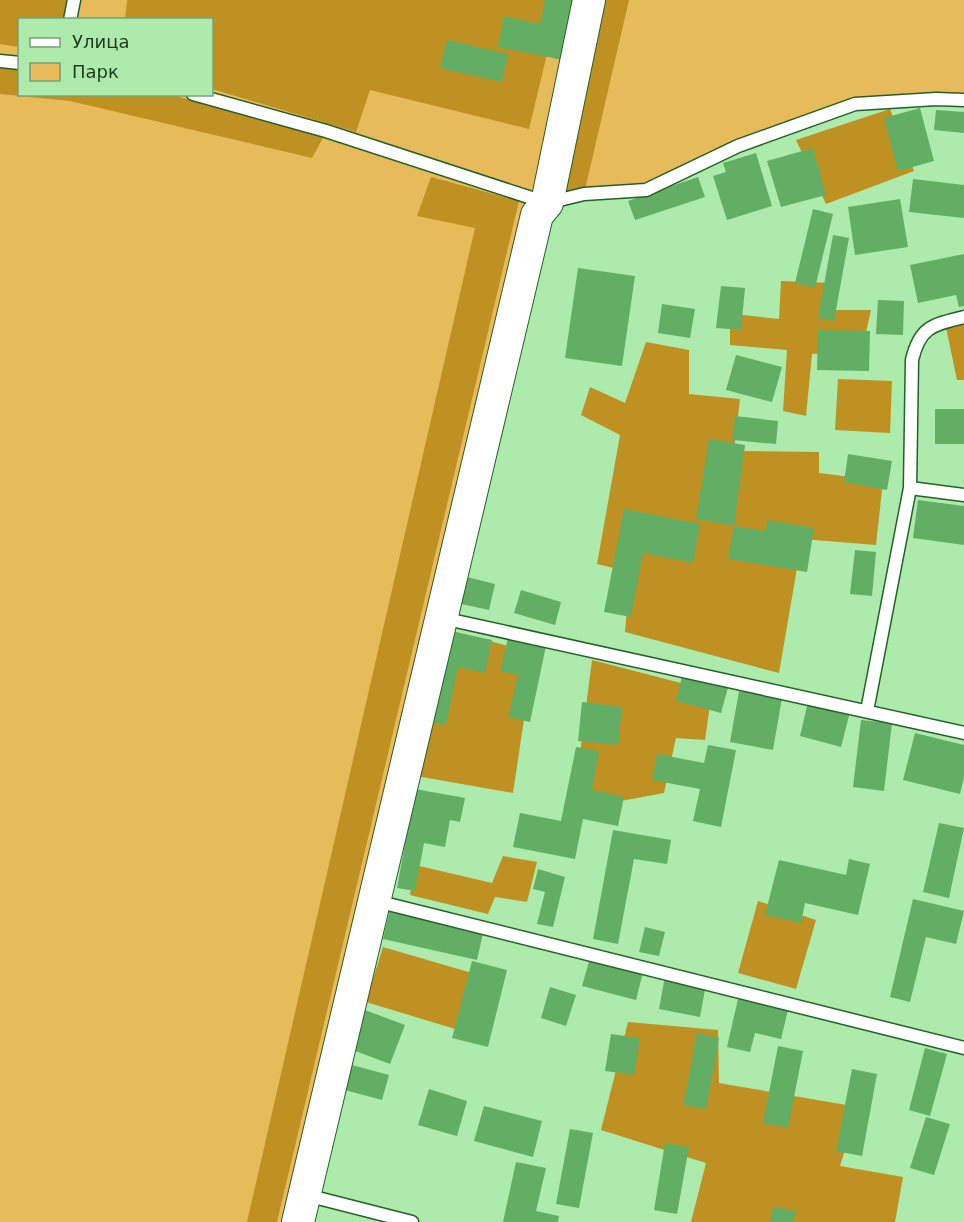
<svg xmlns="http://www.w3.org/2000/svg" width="964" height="1222" font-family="'DejaVu Sans',sans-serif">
  <rect width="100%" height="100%" fill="#acebac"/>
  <path fill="#e8bb5a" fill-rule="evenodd" d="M 0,0 L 964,0 L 964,100 L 855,104 L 646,190 L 540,197 L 295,1222 L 0,1222 ZM 20,20 L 212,20 L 212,94 L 20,94 Z"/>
  <path fill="#be9122" d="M 0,0 L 68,0 L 64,19 L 20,20 L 19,47 L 0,44 Z
    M 127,0 L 560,0 L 529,129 L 370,90 L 356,132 L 212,89 L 212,20 L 125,20 Z
    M 586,0 L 629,0 L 584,194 L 540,197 Z
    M 0,65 L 19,68 L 20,94 L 172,95 L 324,136 L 312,158 L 70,101 L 0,94 Z
    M 890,109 L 914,171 L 826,204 L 796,140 Z
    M 431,177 L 519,201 L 277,1222 L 247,1222 L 475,228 L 417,216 Z
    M 781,281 L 833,283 L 829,310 L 871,310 L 862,350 L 812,354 L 806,416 L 783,411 L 787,350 L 730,345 L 730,310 L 733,314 L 779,319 Z
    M 964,315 L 964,380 L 957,380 L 944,318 Z
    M 646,342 L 689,350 L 689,394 L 740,399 L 734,451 L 819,452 L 819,473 L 883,481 L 876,545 L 802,539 L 779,673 L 625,632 L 630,572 L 597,564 L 620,435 L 581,415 L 590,387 L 625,403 Z
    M 838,379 L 892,381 L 890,433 L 835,430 Z
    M 445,629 L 534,653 L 513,793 L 416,776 Z
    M 592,660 L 712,691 L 705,740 L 676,738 L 664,793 L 605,804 L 576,784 Z
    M 503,856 L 537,862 L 527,902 L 495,897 L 488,914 L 410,895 L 415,865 L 492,883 Z
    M 758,901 L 816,920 L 796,989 L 738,973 Z
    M 383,947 L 482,976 L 465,1032 L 366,1002 Z
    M 628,1022 L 718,1030 L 719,1083 L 858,1107 L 840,1166 L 903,1177 L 895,1222 L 691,1222 L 706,1163 L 601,1130 Z"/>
  <path fill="#62ae64" d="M 545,0 L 575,0 L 563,60 L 498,47 L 504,16 L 540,24 Z
    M 447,40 L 508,54 L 502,82 L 440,68 Z
    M 920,108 L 934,161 L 898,171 L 884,118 Z
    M 936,110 L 964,112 L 964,133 L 934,130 Z
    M 813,148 L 826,195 L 781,207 L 767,161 Z
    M 756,153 L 772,206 L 727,220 L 713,176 L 726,172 L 723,163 Z
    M 698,177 L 705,197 L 635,220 L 628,201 Z
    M 913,179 L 964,185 L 964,218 L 909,212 Z
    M 900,199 L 908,247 L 855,255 L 848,207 Z
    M 813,209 L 833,214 L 815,288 L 795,283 Z
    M 833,235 L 849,238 L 834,321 L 818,318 Z
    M 964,254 L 964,306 L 959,307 L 956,295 L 918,303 L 910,265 Z
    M 578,268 L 635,276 L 622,366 L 565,358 Z
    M 721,286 L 745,288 L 741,330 L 716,328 Z
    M 878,300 L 904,301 L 903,335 L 876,334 Z
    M 662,304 L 695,309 L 690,338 L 658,333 Z
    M 818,330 L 870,331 L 869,371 L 817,370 Z
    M 736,355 L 782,367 L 772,402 L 726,390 Z
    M 935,409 L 964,409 L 964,444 L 935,444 Z
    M 735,416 L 778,421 L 776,444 L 732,440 Z
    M 709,439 L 745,445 L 734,526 L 696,519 Z
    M 848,454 L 892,461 L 887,490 L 844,482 Z
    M 918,500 L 964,506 L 964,545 L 913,538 Z
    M 624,509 L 700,524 L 693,563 L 643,553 L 631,617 L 604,612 Z
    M 767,520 L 814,528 L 807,572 L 728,559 L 734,526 L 766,531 Z
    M 855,550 L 876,552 L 872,596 L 850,594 Z
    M 463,576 L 495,584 L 489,610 L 457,603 Z
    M 521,590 L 561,602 L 555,625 L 514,613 Z
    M 450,631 L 492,640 L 485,673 L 458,667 L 446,725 L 432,722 Z
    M 508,638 L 546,646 L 530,722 L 508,717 L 518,675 L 500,671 Z
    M 683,672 L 729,684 L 721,713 L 676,701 Z
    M 739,691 L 782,698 L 773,750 L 730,742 Z
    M 582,702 L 622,707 L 618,745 L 578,741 Z
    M 808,702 L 850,712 L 841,747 L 800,736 Z
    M 861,720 L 892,723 L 884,791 L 853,787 Z
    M 915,733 L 964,745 L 964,777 L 960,794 L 903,780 Z
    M 708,745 L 736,750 L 721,827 L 693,821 L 700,789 L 652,780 L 657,754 L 704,763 Z
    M 576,747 L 599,751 L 592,790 L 624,797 L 618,826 L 583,819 L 575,859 L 513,847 L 520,813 L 561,821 Z
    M 415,789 L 465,798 L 460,822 L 450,820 L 445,847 L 424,843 L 415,891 L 397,888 Z
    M 939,823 L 964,828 L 949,898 L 923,892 Z
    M 613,830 L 671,840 L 667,864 L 634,859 L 618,944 L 593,939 Z
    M 849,859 L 870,864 L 858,915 L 805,903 L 801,923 L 765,915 L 779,860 L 846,875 Z
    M 538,869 L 565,877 L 553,927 L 537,924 L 545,892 L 533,889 Z
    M 913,899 L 964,911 L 956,944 L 926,937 L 910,1002 L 890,997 Z
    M 390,909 L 484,929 L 477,960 L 383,939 Z
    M 645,927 L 665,932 L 659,956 L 639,952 Z
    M 590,958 L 643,972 L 636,1000 L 582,986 Z
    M 472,961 L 507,970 L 488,1047 L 452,1038 Z
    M 665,976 L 706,984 L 700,1017 L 659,1009 Z
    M 550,987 L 576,995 L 566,1026 L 541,1018 Z
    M 738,999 L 788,1010 L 781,1039 L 755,1033 L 750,1052 L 727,1047 Z
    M 365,1010 L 405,1025 L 390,1064 L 350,1049 Z
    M 697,1033 L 719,1038 L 706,1109 L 683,1105 Z
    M 611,1034 L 640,1038 L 634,1075 L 605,1071 Z
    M 778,1046 L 803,1051 L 788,1128 L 763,1123 Z
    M 925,1048 L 947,1054 L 930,1116 L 909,1110 Z
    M 352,1065 L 389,1075 L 382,1100 L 345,1090 Z
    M 852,1069 L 877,1074 L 862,1156 L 836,1151 Z
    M 429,1089 L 467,1101 L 457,1136 L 418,1125 Z
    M 484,1106 L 542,1121 L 533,1157 L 474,1141 Z
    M 926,1117 L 950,1124 L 934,1175 L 910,1168 Z
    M 570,1129 L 593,1133 L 579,1208 L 556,1204 Z
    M 665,1143 L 689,1147 L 677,1214 L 654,1210 Z
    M 516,1162 L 546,1168 L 536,1211 L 559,1216 L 558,1222 L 503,1222 Z
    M 773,1207 L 796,1211 L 793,1222 L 770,1222 Z"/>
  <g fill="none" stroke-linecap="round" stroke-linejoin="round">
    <defs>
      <path id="service" d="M 70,20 L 74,0
        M 0,61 L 20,63
        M 193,94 L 326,131 L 547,203 L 584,194 L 646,190 L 738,146 L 855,104 L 936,99 L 964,100
        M 910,488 L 964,495
        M 442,618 L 964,733
        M 867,711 L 910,488 L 912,360 C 920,326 933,325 964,317
        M 376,901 L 964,1048
        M 306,1195 L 412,1222"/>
      <path id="tertiary" d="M 298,1222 L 537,215 L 547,203 L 589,0"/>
    </defs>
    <use href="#service" stroke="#256028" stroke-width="15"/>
    <use href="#tertiary" stroke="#256028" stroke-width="34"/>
    <use href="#service" stroke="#fff" stroke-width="12"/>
    <use href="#tertiary" stroke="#fff" stroke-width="32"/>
  </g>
  <rect x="18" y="18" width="195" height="78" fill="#acebac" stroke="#74a374" stroke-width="1.5"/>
  <rect x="30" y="38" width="30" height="9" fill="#ffffff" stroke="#74a374" stroke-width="1.5"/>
  <text x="72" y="48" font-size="18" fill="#1f381f">Улица</text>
  <rect x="30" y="63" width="30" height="18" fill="#e8bb5a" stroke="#74a374" stroke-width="1.5"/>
  <text x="72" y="78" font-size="18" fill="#1f381f">Парк</text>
</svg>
